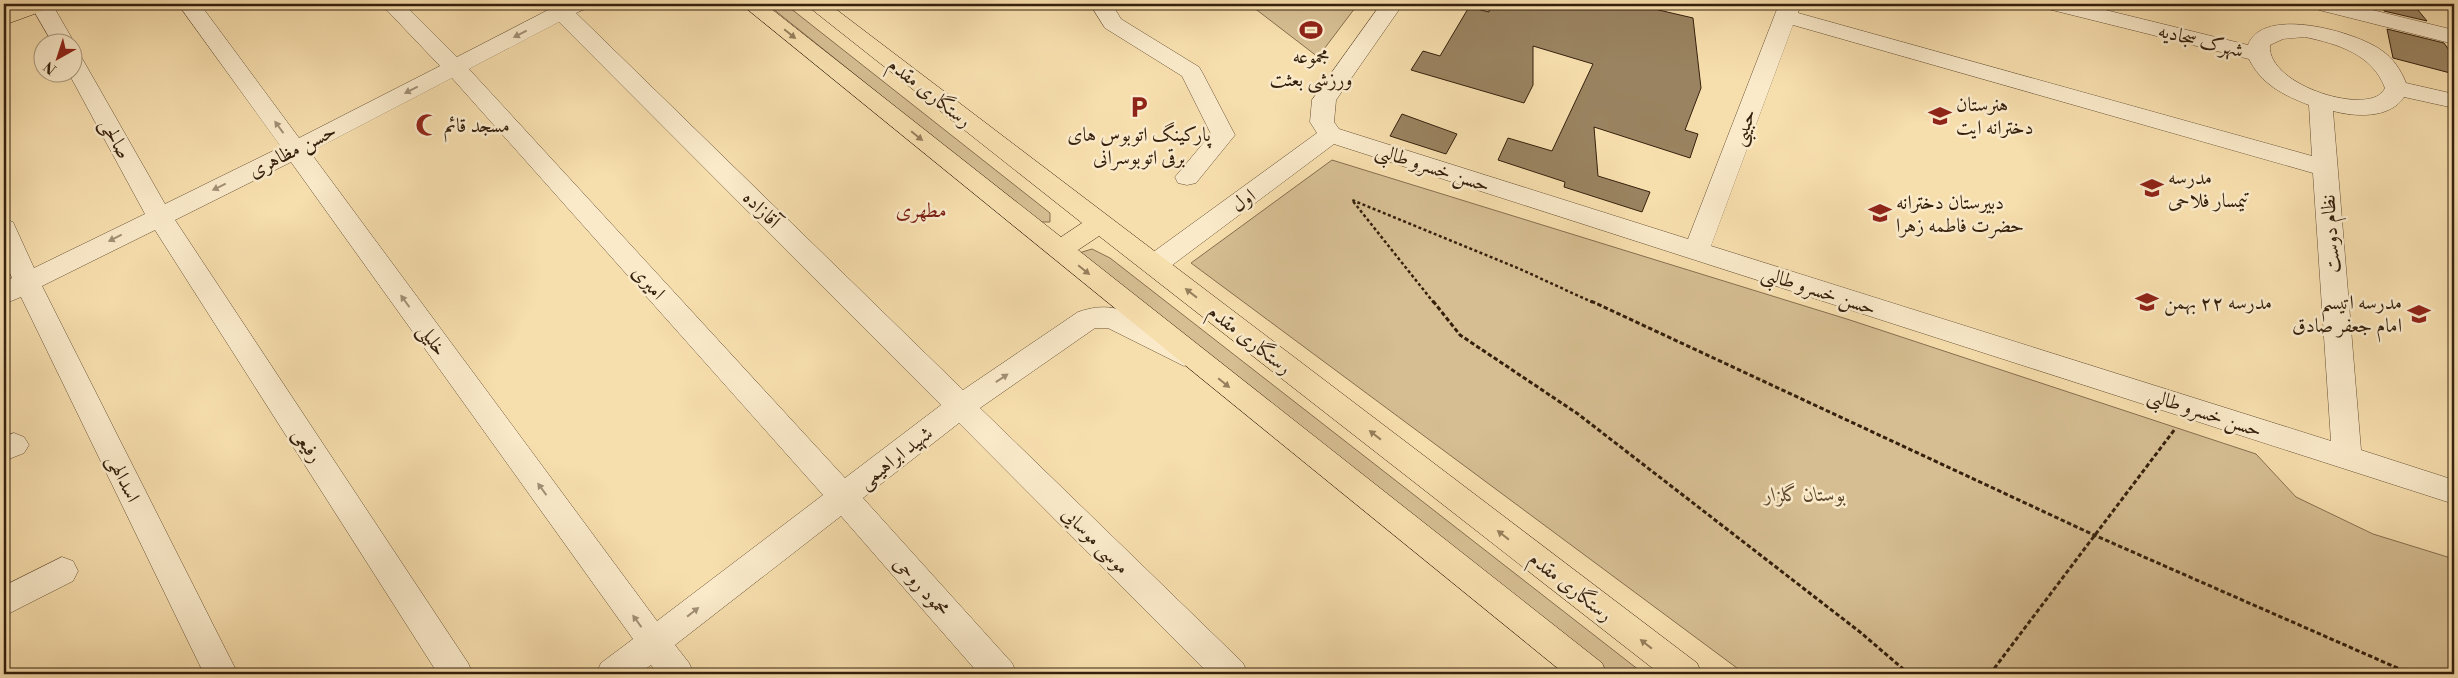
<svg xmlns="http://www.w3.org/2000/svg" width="2458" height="678" font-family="'Libre Bodoni',Amiri,serif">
  <rect width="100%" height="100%" fill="#f7dead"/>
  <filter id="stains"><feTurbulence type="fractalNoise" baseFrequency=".004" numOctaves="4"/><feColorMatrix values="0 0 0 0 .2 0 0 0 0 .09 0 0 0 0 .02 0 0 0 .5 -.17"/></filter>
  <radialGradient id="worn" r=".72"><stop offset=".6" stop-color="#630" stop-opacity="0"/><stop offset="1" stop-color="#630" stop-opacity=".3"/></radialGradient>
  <path fill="#d6be92" stroke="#866f50" d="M 767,4 L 785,4 L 1050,213 L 1050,222 L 1039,222 Z
    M 1249,4 L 1358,4 L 1318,57 Z
    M 1332,160 L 1850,320 L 2256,454 L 2296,497 L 2373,534 L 2454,559 L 2454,674 L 1745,674 L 1191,263 Z
    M 1092,249 L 1110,258 L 1644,674 L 1612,674 L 1079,253 Z"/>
  <path fill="#9a8360" stroke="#35200d" d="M 1490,4 L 1633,4 L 1693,18 L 1701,88 L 1685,130 L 1698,134 L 1690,158 L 1594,127 L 1598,176 L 1650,192 L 1642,212 L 1564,187 L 1565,182 L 1498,160 L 1508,138 L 1552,151 L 1593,64 L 1533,46 L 1533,85 L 1524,103 L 1411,70 L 1423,51 L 1440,56 L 1469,7 L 1489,12 Z
    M 2383,4 L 2413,4 L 2427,21 L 2384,11 Z
    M 2387,29 L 2444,43 L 2454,57 L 2454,74 L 2393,58 Z
    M 1402,114 L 1457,134 L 1446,154 L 1390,136 Z"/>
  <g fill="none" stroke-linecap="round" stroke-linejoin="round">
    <defs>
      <path id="minor" d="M 30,4 L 52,4 L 74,42 L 72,44 L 72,42 L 52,42 Z
        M 178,4 L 200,4 L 299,138 L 440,66 L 381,4 L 404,4 L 457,57 L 548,10 L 543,4 L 588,4 L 585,9 L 576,13 L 963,390 L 1078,312 C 1090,308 1101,306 1113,308 C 1133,312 1174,337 1194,348 L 1198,355 L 1194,362 L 1184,366 L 1108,328 L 1095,328 L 980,408 L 1243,663 L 1248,674 L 1209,674 L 959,423 L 863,498 L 1012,663 L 1017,674 L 979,674 L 841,516 L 675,645 L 689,663 L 694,674 L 658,674 L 651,665 L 638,674 L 596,674 L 601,663 L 633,639 L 291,162 L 175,220 L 468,663 L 473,674 L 438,674 L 155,230 L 42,286 L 238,674 L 204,674 L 21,297 L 4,304 L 4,283 L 12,278 L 4,258 L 4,219 L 13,222 L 34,268 L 145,214 L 68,72 L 72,72 L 72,53 L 80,55 L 83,60 L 165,204 L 281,147 ZM 559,22 L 941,405 L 845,478 L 469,69 ZM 452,78 L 823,495 L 657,621 L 310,152 Z
        M 1090,4 L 1112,4 L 1121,19 L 1199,67 L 1202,72 L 1235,135 L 1196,183 L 1187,185 L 1178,183 L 1175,177 L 1211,134 L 1182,76 L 1105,28 Z
        M 1381,4 L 1403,4 L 1336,100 L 1334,122 L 1339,129 L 1688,239 L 1779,4 L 1801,4 L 1798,13 L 2312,156 L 2309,105 C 2283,95 2261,84 2249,59 L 2048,9 L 2045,4 L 2081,4 L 2248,45 C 2263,5 2356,32 2381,50 C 2393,58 2401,70 2406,83 L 2454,94 L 2454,108 L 2404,97 C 2390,119 2355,117 2333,111 L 2361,450 L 2454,480 L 2454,504 L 1334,144 L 1163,272 L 1154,274 L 1145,272 L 1141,265 L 1145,258 L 1317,133 L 1310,122 L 1312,100 ZM 1793,25 L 2313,173 L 2331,441 L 1711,246 ZM 2305,37 C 2338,44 2372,54 2385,88 C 2373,118 2266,86 2270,45 L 2283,39 Z
        M 2317,4 L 2348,4 L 2454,30 L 2454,44 L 2319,10 Z
        M 14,433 L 24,437 L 29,445 L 24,453 L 4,461 L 4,437 Z
        M 62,557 L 73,561 L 78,571 L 73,581 L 4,616 L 4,586 Z"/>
      <path id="major" d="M 21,4 L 51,4 L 48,9 L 4,25 L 4,10 Z
        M 741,4 L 765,4 L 1061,237 L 1082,223 L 805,4 L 829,4 L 1697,663 L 1702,674 L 1660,674 L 1099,236 L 1078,250 L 1602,663 L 1607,674 L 1565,674 Z"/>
    </defs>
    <use href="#minor" stroke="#665035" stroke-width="1"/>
    <use href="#major" stroke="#35200d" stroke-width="1"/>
    <path stroke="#35200d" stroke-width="2.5" stroke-dasharray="3 2.5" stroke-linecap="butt" d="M 1434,303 L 1352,200 L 1520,269 L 1594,303"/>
    <path stroke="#35200d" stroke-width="3" stroke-dasharray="4.5 2.5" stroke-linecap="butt" d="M 1433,301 L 1460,335 L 1578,414 L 1860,632 L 1909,674
      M 1591,301 L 2094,535 L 2411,674
      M 1990,674 L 2175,429"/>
    <use href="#minor" fill="#faeaca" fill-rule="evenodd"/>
    <use href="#major" fill="#f7dead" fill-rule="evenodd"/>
  </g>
  <defs><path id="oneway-solid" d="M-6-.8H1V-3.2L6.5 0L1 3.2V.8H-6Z" transform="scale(1.25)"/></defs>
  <g fill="#a18f75">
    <use href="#oneway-solid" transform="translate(520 34) rotate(153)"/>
    <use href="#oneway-solid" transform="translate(411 90) rotate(153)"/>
    <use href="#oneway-solid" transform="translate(279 127) rotate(-126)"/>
    <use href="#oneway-solid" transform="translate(219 187) rotate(154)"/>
    <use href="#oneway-solid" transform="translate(115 238) rotate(153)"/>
    <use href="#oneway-solid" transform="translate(405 301) rotate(-126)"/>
    <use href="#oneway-solid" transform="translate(1002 378) rotate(-34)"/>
    <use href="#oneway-solid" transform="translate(542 489) rotate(-126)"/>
    <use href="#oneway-solid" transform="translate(693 612) rotate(-38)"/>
    <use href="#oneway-solid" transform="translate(637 621) rotate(-126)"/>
  </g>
  <g fill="#967f5d">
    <use href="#oneway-solid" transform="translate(790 34) rotate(39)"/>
    <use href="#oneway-solid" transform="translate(917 136) rotate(39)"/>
    <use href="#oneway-solid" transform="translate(1084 270) rotate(39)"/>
    <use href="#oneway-solid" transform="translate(1191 293) rotate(-142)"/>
    <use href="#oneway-solid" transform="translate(1224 383) rotate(39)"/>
    <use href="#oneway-solid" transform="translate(1375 435) rotate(-142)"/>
    <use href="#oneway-solid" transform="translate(1503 535) rotate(-142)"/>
    <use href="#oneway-solid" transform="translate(1646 644) rotate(-142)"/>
  </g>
  <defs>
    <symbol id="stadium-bare" viewBox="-9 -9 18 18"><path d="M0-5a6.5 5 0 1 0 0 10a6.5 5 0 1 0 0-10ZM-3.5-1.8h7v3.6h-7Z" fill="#8f2418" stroke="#faeaca" stroke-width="2.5" paint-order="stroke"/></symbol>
    <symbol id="parking-bare" viewBox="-9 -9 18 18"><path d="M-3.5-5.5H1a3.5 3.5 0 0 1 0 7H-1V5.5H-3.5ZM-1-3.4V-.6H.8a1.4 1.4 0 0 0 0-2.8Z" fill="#8f2418" stroke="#faeaca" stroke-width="2.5" paint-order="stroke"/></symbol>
    <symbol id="school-bare" viewBox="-9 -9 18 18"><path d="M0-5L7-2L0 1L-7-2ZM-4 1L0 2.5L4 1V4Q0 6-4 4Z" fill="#8f2418" stroke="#faeaca" stroke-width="2.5" paint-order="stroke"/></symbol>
    <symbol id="mosque-bare" viewBox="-9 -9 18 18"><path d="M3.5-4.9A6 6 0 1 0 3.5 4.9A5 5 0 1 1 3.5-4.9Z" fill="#8f2418" stroke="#faeaca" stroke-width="2.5" paint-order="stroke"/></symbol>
  </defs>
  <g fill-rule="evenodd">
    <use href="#stadium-bare" x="1295" y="14" width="32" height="32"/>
    <use href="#parking-bare" x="1123" y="91" width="32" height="32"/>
    <use href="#school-bare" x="1924" y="100" width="32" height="32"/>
    <use href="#mosque-bare" x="411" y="109" width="32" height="32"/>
    <use href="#school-bare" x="2136" y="172" width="32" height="32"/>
    <use href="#school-bare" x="1864" y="197" width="32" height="32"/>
    <use href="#school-bare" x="2131" y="286" width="32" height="32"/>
    <use href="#school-bare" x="2403" y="298" width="32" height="32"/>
  </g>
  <g text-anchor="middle" stroke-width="5" stroke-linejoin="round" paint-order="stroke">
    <g font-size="20" fill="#35200d" stroke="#faeaca">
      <text transform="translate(2201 40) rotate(14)" y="7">شهرک سجادیه</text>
      <text transform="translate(930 92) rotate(38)" y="7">رستگاری مقدم</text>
      <text transform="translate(1743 127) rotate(-69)" y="7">حبیبی</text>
      <text transform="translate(116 138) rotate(61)" y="7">صالحی</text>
      <text transform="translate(292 150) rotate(-27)" y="7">حسن مظاهری</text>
      <text transform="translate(1433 167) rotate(18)" y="7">حسن خسرو طالبی</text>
      <text transform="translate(1243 200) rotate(-36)" y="7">اول</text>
      <text transform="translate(762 209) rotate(45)" y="7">آقازاده</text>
      <text transform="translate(2330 234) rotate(-94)" y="7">نظام دوست</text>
      <text transform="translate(649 282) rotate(48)" y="7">امیری</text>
      <text transform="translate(1819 290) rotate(18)" y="7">حسن خسرو طالبی</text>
      <text transform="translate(433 339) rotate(54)" y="7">خلیلی</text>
      <text transform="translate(1250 339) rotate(38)" y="7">رستگاری مقدم</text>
      <text transform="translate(2205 412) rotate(18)" y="7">حسن خسرو طالبی</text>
      <text transform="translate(308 445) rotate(57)" y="7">رفیعی</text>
      <text transform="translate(895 457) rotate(-38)" y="7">شهید ابراهیمی</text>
      <text transform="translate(124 478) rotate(64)" y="7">اسدالهی</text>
      <text transform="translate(1096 540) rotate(45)" y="7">موسی موسایی</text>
      <text transform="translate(922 586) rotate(48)" y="7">محمود روحی</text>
      <text transform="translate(1571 586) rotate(38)" y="7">رستگاری مقدم</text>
    </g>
    <g font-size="20" fill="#35200d" stroke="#faeaca" text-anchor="start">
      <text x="1311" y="63" text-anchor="middle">مجموعه<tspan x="1311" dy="23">ورزشی بعثت</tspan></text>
      <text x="1956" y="111">هنرستان<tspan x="1956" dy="23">دخترانه ایت</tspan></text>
      <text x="444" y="132">مسجد قائم</text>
      <text x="1139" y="141" text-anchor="middle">پارکینگ اتوبوس های<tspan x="1139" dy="23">برقی اتوبوسرانی</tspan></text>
      <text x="2168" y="184">مدرسه<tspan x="2168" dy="23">تیمسار فلاحی</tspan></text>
      <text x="1896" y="209">دبیرستان دخترانه<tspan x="1896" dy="23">حضرت فاطمه زهرا</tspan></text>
      <text x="2164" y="309">مدرسه ۲۲ بهمن</text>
      <text x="2402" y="309" text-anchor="end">مدرسه اتیسم<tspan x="2402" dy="23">امام جعفر صادق</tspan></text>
    </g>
    <g font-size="20" font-style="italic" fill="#5d482e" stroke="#faeaca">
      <text x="1805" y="501">بوستان گلزار</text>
    </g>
    <g font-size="21" fill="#7a1f14" stroke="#faeaca">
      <text x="921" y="217">مطهری</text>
    </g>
  </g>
  <rect width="2458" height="678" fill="none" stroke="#f7dead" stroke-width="20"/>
  <rect x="5" y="5" width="2448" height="668" fill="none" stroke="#35200d" stroke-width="2.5"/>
  <rect x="10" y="10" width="2438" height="658" fill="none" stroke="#35200d"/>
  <g transform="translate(58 58) rotate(219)"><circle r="24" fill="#faeaca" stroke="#ab997e"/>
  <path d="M0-4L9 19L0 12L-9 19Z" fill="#8f2418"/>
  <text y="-8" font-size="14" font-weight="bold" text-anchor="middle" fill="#35200d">N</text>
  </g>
  <rect width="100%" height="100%" filter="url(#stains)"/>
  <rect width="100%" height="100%" fill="url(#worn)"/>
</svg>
